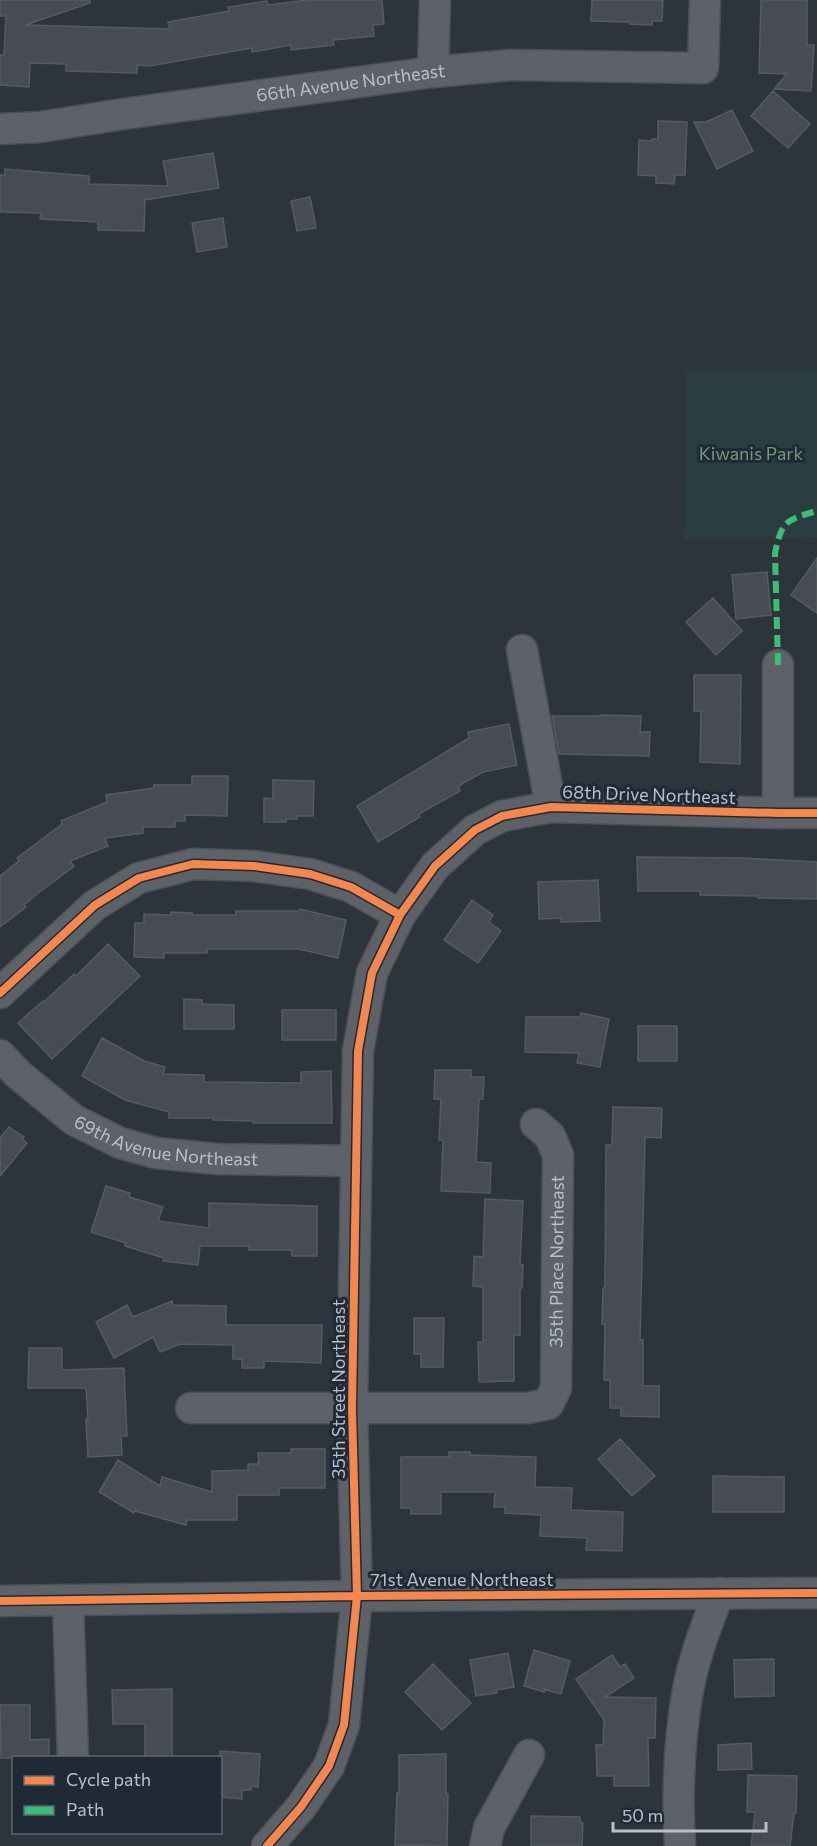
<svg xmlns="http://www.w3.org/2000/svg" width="817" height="1846" font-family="Commissioner,sans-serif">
  <rect width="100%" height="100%" fill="#2d343b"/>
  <path fill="#2a3e41" d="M 817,370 L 817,537 L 684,539 L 686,371 Z"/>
  <path fill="#464c52" stroke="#555b63" stroke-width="1.5" d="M 0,0 L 90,0 L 90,3 L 25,25 L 170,29 L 168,22 L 229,11 L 228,7 L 267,1 L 268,5 L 308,0 L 382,0 L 384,24 L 373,25 L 374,36 L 333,40 L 334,45 L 291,50 L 291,45 L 252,52 L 252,48 L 149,66 L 137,65 L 137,73 L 66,71 L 66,64 L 30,63 L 29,87 L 0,85 L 0,55 L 4,55 L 6,16 L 0,16 Z
    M 592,0 L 663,0 L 662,21 L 652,21 L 652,25 L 630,24 L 630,22 L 591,21 Z
    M 761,0 L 807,0 L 807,45 L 814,45 L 811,91 L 774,89 L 787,74 L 759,73 Z
    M 773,91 L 810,124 L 788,148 L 751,116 Z
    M 732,110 L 753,151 L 717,169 L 694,122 L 706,122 Z
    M 658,121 L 687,122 L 685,175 L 675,175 L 674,184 L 656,183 L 656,176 L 638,175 L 639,140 L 652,141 L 652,139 L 658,139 Z
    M 213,153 L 219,188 L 145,200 L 144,231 L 98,230 L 98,222 L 40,219 L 41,213 L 0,212 L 0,175 L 5,175 L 5,169 L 89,176 L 89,184 L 168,186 L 163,161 Z
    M 310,197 L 316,228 L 297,231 L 291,201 Z
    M 223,218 L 227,247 L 197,252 L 192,223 Z
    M 817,558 L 817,613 L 791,595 Z
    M 767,572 L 771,615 L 736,619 L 732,575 Z
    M 713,598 L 742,631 L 716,655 L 686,622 Z
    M 694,675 L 741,675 L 740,764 L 700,762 L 701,711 L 694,711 Z
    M 600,715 L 641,716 L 640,732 L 650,732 L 649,756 L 559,754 L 552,716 L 600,716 Z
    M 509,724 L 517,765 L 483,772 L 458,786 L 460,791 L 419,814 L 420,817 L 378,842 L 357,806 L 469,738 L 468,732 Z
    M 192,776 L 228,776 L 227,816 L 185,815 L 185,821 L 175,821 L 175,827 L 143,827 L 143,833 L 105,838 L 108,846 L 70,861 L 74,866 L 37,894 L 24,905 L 26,907 L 0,927 L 0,876 L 19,861 L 17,858 L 62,824 L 61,821 L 107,802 L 106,795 L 154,788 L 154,785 L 192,785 Z
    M 273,780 L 314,781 L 313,816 L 297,816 L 297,819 L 286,819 L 286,822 L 264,822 L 264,798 L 273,799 Z
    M 637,857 L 743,858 L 817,862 L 817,899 L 758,898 L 758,896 L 700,895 L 700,891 L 638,891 Z
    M 598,880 L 600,921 L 561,922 L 561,918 L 539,919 L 538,882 Z
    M 472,900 L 493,915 L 489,922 L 501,931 L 478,963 L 444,940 Z
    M 300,909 L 346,920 L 338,958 L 299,949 L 207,949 L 207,953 L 164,953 L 164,958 L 134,957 L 135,923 L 144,923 L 144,914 L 171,915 L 171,912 L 192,913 L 192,915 L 236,915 L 236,911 L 299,911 Z
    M 108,944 L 140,976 L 52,1059 L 18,1023 L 43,1001 L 44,1002 L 74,974 L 76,976 Z
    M 184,999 L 202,1000 L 202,1004 L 234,1005 L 234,1029 L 184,1029 Z
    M 282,1010 L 336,1010 L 336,1040 L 282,1040 Z
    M 581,1013 L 609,1019 L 600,1067 L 577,1063 L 579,1053 L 525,1052 L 526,1017 L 580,1017 Z
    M 638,1026 L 677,1026 L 677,1061 L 638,1061 Z
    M 102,1038 L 144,1061 L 165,1067 L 163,1074 L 204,1075 L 204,1082 L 301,1083 L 301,1072 L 331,1071 L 332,1123 L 253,1123 L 253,1121 L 213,1120 L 213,1118 L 169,1118 L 169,1112 L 125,1100 L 82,1076 Z
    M 435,1070 L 471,1070 L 471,1077 L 484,1077 L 483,1099 L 479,1099 L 476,1162 L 491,1163 L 490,1193 L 441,1191 L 443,1140 L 439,1140 L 441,1099 L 434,1099 Z
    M 613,1107 L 662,1108 L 661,1138 L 645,1137 L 640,1340 L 643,1340 L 643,1386 L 659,1386 L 659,1417 L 621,1416 L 621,1408 L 610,1408 L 610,1380 L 604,1380 L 605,1324 L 602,1324 L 603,1288 L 605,1288 L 606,1145 L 612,1145 Z
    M 9,1127 L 24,1137 L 22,1139 L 27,1143 L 0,1176 L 0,1138 Z
    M 106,1186 L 130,1193 L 129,1197 L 163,1207 L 158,1221 L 209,1228 L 209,1203 L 317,1206 L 317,1256 L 292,1256 L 291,1250 L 249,1250 L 249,1246 L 200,1246 L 198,1265 L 163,1261 L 164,1258 L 125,1246 L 126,1243 L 91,1232 Z
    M 485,1199 L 523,1201 L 520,1265 L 523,1265 L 522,1288 L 520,1288 L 520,1335 L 514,1335 L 514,1381 L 479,1382 L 478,1342 L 483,1342 L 483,1287 L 473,1286 L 474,1256 L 483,1257 Z
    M 172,1301 L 173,1305 L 226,1306 L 226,1325 L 322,1325 L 321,1363 L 264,1361 L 264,1368 L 242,1368 L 242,1359 L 233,1359 L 233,1345 L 180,1344 L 160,1352 L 153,1337 L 114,1358 L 96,1322 L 127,1305 L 133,1317 Z
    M 414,1318 L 444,1318 L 443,1367 L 421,1367 L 421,1354 L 414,1354 Z
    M 29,1348 L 62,1348 L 62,1370 L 124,1368 L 127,1436 L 121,1436 L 122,1455 L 88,1457 L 86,1419 L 88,1419 L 86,1388 L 28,1388 Z
    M 620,1439 L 655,1476 L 632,1496 L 598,1459 Z
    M 291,1449 L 325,1449 L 325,1488 L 279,1488 L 279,1495 L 237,1495 L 237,1520 L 187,1520 L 186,1525 L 135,1511 L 134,1513 L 99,1492 L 118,1460 L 160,1486 L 162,1477 L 212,1492 L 212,1471 L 248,1470 L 248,1464 L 259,1464 L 258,1453 L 291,1453 Z
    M 449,1452 L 470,1452 L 470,1455 L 536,1457 L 535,1487 L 572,1488 L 571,1510 L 623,1512 L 622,1551 L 586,1550 L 587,1538 L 540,1536 L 541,1515 L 505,1513 L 505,1507 L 494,1507 L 495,1492 L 441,1492 L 441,1514 L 411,1514 L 411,1508 L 401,1508 L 401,1457 L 449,1457 Z
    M 713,1476 L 784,1477 L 784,1512 L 713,1512 Z
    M 534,1650 L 570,1661 L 561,1694 L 544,1689 L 544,1692 L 524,1686 Z
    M 508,1653 L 514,1687 L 496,1690 L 497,1693 L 476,1696 L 470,1660 Z
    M 612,1655 L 620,1667 L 625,1664 L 634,1678 L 605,1697 L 656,1698 L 655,1738 L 648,1738 L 649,1786 L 614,1786 L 614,1776 L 597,1776 L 596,1745 L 603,1745 L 604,1720 L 576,1679 Z
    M 774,1659 L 774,1696 L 735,1697 L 734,1660 Z
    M 433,1664 L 471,1703 L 442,1730 L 405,1692 Z
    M 172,1689 L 172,1758 L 145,1758 L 145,1724 L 113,1724 L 112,1690 Z
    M 0,1705 L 30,1705 L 30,1740 L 49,1739 L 49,1758 L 1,1758 Z
    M 751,1743 L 752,1769 L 718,1770 L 718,1745 Z
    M 220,1751 L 260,1754 L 258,1787 L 251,1786 L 251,1790 L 242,1790 L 242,1799 L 220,1797 Z
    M 446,1754 L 446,1794 L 448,1794 L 447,1846 L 395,1845 L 397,1793 L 399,1793 L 399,1755 Z
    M 748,1775 L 797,1776 L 796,1813 L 794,1813 L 790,1846 L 751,1846 L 755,1812 L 747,1812 Z
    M 531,1816 L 580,1817 L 580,1822 L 583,1823 L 582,1846 L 531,1846 Z"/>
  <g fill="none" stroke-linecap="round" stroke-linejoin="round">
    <defs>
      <g id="minor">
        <path d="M 433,72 L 435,0"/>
        <path id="s1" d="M 0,129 L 40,127 L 123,114 L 433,72 L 511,65 L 703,68 L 705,0"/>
        <path d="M 522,650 L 551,807"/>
        <path d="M 778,813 L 778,665"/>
        <path d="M 0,993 L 95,905 L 139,878 L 193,864 L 254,866 L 310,874 L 351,887 L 400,915 L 435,866 L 475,830 L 502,816 L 551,807 L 778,813 L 817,813"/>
        <path id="s2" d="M 0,1055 L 19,1075 L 74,1120 L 120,1143 L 156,1153 L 217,1159 L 356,1161"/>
        <path id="s3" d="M 191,1408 L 528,1408 L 548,1404 L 556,1388 L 558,1155 L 550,1136 L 536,1124"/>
        <path d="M 68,1600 L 73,1758"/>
        <path d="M 0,1601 L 357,1596 L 817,1593"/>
        <path d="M 267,1846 L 301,1807 L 329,1766 L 344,1725 L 357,1596 L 352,1409 L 358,1051 L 372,973 L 400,915"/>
        <path d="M 485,1846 L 489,1828 L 529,1755"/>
        <path d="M 680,1846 C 677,1795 679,1740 688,1690 C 694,1657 707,1624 719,1593"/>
      </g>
    </defs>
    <use href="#minor" stroke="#4b5055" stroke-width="33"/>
    <use href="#minor" stroke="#5d6269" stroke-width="30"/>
    <path stroke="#3abd76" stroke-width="6" stroke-dasharray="12 6" stroke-linecap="butt" d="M 778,665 L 775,553 C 782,520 786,520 817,511"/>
    <defs>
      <path id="cycleway" d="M 0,993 L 95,905 L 139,878 L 193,864 L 254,866 L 310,874 L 351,887 L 400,915 L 435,866 L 475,830 L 502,816 L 551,807 L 778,813 L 817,813
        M 0,1601 L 357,1596 L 817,1593
        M 267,1846 L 301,1807 L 329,1766 L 344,1725 L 357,1596 L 352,1409 L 358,1051 L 372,973 L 400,915"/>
    </defs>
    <use href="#cycleway" stroke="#202a36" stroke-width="11"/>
    <use href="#cycleway" stroke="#f5874c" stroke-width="8"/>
  </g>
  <g text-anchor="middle" stroke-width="6" stroke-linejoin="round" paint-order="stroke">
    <g font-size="18" fill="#b8c0cb" stroke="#202a36">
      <text dy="6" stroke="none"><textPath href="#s1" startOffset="354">66th Avenue Northeast</textPath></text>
      <text transform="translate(649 795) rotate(2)" y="6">68th Drive Northeast</text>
      <text dy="6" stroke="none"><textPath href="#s2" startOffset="195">69th Avenue Northeast</textPath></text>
      <text dy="6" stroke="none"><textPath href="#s3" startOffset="502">35th Place Northeast</textPath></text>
      <text transform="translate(339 1389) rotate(-90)" y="6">35th Street Northeast</text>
      <text x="462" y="1586">71st Avenue Northeast</text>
    </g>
    <g font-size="18" fill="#709b78" stroke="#202a36">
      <text x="751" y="460">Kiwanis Park</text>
    </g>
  </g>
  <rect x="12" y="1756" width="210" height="78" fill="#202a36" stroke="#5d6672" stroke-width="1.5"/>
  <rect x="24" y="1776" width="30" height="9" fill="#f5874c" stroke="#5d6672" stroke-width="1.5"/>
  <text x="66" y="1786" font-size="18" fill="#b8c0cb">Cycle path</text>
  <rect x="24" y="1806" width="30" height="9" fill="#3abd76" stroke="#5d6672" stroke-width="1.5"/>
  <text x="66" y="1816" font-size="18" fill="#b8c0cb">Path</text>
  <path d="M613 1822v9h153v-9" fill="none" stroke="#b8c0cb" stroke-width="3"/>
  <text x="622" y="1822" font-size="18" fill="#b8c0cb" stroke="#202a36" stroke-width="4.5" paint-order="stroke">50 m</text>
</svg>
